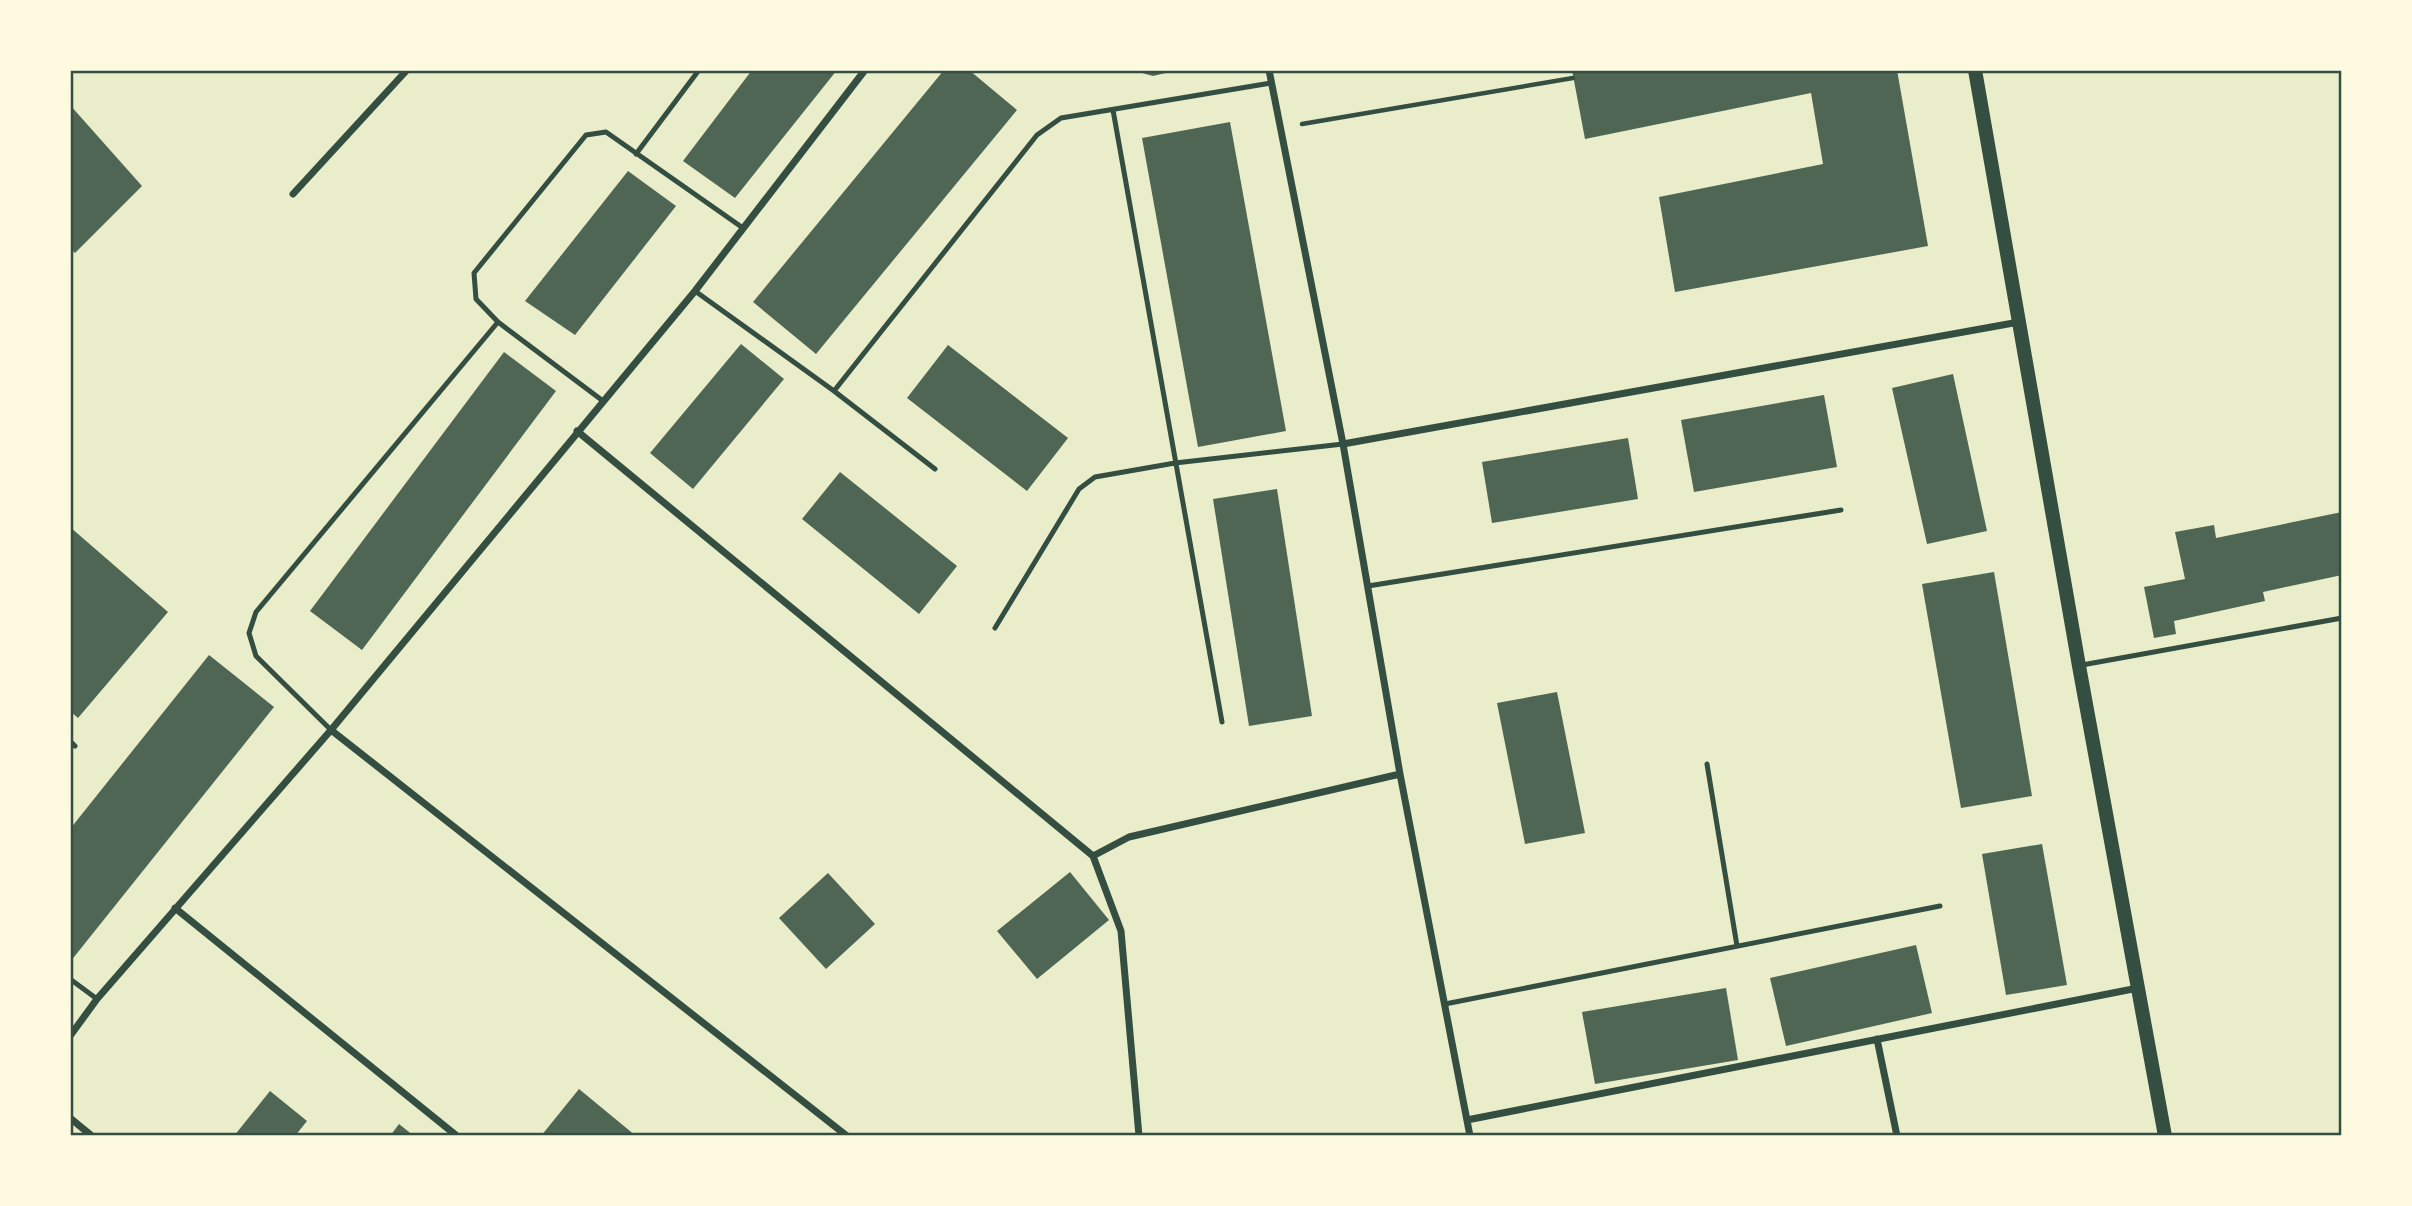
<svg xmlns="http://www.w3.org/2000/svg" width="2412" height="1206" font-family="Georgia,serif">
  <rect width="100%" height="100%" fill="#e9edc9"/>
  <path fill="#4f6655" d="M 752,70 L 837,70 L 735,198 L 683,161 Z
    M 944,70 L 969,70 L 1017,110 L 816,354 L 753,302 Z
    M 1131,70 L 1174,70 L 1174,71 L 1153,76 Z
    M 1572,70 L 1897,70 L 1928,246 L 1675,292 L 1659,197 L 1823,164 L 1811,93 L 1585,139 Z
    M 70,105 L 142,186 L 75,253 L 70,248 Z
    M 1230,122 L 1286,431 L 1198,447 L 1142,138 Z
    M 628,171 L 676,206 L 575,335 L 525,301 Z
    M 741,344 L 784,379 L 693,489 L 650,453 Z
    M 948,345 L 1068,438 L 1027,491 L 907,398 Z
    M 504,352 L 556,391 L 362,650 L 310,611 Z
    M 1953,374 L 1987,531 L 1927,544 L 1892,388 Z
    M 1824,395 L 1837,467 L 1694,492 L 1681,420 Z
    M 1628,438 L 1638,499 L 1492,523 L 1482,462 Z
    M 840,472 L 957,566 L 919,614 L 802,519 Z
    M 1277,489 L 1312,716 L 1249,726 L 1213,499 Z
    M 2342,512 L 2342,575 L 2263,592 L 2265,601 L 2174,621 L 2176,634 L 2154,638 L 2144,587 L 2185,579 L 2175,532 L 2214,525 L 2216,538 Z
    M 70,527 L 168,612 L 78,718 L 70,711 Z
    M 1994,572 L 2032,796 L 1961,808 L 1922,584 Z
    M 209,655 L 274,707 L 70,962 L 70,829 Z
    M 1557,692 L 1585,833 L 1525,844 L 1497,703 Z
    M 2042,844 L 2067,985 L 2006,995 L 1982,854 Z
    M 1070,872 L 1109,920 L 1037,979 L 997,931 Z
    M 828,873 L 875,924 L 826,969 L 779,918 Z
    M 1916,945 L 1932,1013 L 1786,1046 L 1770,978 Z
    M 1726,988 L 1738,1060 L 1595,1084 L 1582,1012 Z
    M 579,1089 L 636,1136 L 541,1136 Z
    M 270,1091 L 307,1121 L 295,1136 L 234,1136 Z
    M 399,1124 L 414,1136 L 390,1136 Z"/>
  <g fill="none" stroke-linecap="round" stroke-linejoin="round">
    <path stroke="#344e41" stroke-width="4.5" d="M 1302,124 L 1573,78"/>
    <path stroke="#344e41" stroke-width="5" d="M 1113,110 L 1222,722
      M 636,154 L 699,70
      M 695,291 L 834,391 L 935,469
      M 834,391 L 1037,135 L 1061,118 L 1271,83
      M 603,401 L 498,322 L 476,299 L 474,273 L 586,135 L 606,132 L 743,228
      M 1368,586 L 1841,510
      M 995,628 L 1079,489 L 1095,477 L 1175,463 L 1343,444
      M 2082,665 L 2342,618
      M 331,730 L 256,656 L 249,633 L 256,612 L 498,322
      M 70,741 L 75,746
      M 1707,764 L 1737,946
      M 70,979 L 97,999
      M 1445,1004 L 1940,906"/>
    <path stroke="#344e41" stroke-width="7" d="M 1269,70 L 1343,444 L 1400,774 L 1470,1136
      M 293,194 L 407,70
      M 577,431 L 1093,856 L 1121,931 L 1139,1136
      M 1343,444 L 2019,322
      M 331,730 L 847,1136
      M 1093,856 L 1129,837 L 1400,774
      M 175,908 L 457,1136
      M 70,1036 L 97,999 L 331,730 L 695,291 L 865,70
      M 1877,1039 L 1897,1136
      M 70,1118 L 92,1136
      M 1467,1120 L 2138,988"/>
    <path stroke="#344e41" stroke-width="14" d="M 1975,70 L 2079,666 L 2165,1136"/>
  </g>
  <rect width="2412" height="1206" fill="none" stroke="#fefae0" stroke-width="144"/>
  <rect x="72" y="72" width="2268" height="1062" fill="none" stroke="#344e41" stroke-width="2.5"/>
</svg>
